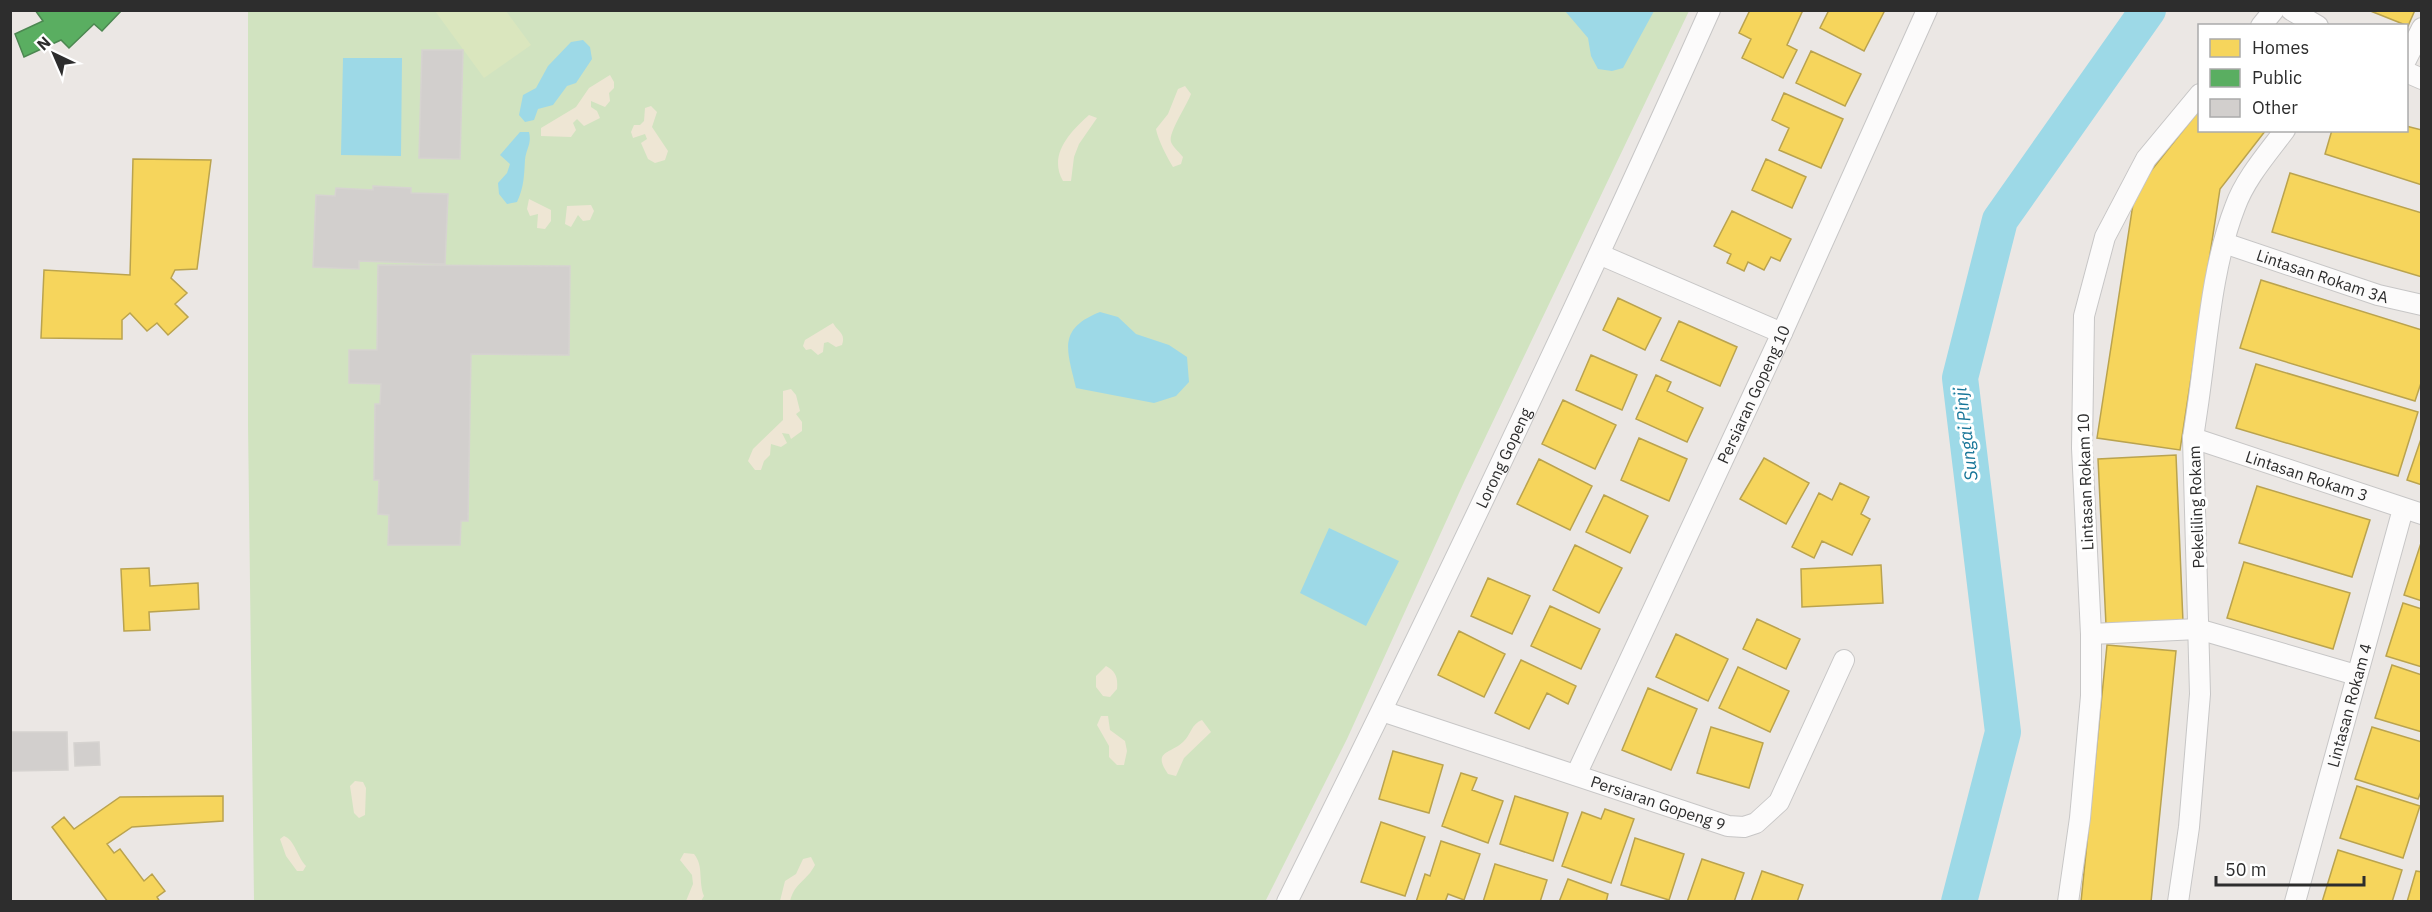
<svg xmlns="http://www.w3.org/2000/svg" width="2432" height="912" font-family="'IBM Plex Sans',sans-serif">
  <rect width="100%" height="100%" fill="#ebe7e4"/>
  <path fill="#d1e3c0" d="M 248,11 L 1689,11 L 1464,482 L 1347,739 L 1265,902 L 254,901 L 248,425 Z"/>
  <path fill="#eee6d4" d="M 610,75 L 614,82 L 614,88 L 609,93 L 610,101 L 605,107 L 591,101 L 591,107 L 597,111 L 600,118 L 584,126 L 577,119 L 573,123 L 576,130 L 571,137 L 541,136 L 541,128 L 576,107 L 589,88 Z
    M 1185,86 L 1191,94 C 1187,105 1168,133 1171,142 C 1173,147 1180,153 1183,157 L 1181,164 L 1173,167 C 1167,157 1158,140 1156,129 L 1168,114 L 1178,89 Z
    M 651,106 L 657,112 L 652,127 L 668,151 L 665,160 L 655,163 L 648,159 L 641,143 L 647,139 L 645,134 L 633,138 L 631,132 L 634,125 L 640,125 L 644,121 L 645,108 Z
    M 1089,115 L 1097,118 L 1079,144 L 1074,157 L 1071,181 L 1063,181 C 1048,155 1070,132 1089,115 Z
    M 529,199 L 551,210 L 551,221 L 545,229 L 537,228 L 538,214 L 530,216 L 527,209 Z
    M 591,205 L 594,211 L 590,220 L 583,221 L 578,215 L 571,227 L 565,224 L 567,206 Z
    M 833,323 C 838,332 846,333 842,345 L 836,347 L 828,342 L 824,343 L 823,352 L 818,355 L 811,349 L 806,350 L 803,346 L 805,340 Z
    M 791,389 L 796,395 L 800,411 L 796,414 L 802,422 L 802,431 L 791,439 L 789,434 L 782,433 L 787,443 L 781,447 L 771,444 L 770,455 L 764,461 L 761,470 L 755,470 L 748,461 L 753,449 L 783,420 L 783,391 Z
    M 1106,666 C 1116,671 1118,678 1117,689 L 1110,697 L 1103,696 L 1096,687 L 1096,676 Z
    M 1101,716 L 1108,716 L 1110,730 L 1125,741 L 1127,751 L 1124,765 L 1117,765 L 1109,757 L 1109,746 L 1097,725 Z
    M 1202,720 L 1211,732 L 1184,758 L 1176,776 L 1168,774 C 1152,751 1170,754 1183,742 C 1191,735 1191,724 1202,720 Z
    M 355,781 L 363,782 L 366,788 L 365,815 L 359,818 L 354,813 L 350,786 Z
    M 284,836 C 295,840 297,857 306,866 L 303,871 L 297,871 L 286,856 L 280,839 Z
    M 684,853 L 694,854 C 704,866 698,881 704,896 L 701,901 L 686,901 L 693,884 L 692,875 L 680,860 Z
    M 811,857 L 815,865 C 807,881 795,882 790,901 L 780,901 L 785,881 L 796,874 L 803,859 Z"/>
  <path fill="#dae6be" d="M 435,11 L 506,11 L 531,45 L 484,78 Z"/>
  <path fill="#9dd9e7" d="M 1565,11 L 1654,11 L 1623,68 L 1612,71 L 1598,69 L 1591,56 L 1588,38 Z
    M 583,40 L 590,47 L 592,59 L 576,83 L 567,86 L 553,105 L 538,109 L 534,120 L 525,122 L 519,115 L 523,95 L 536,88 L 548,66 L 571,42 Z
    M 343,58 L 402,58 L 401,156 L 341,155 Z
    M 520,132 L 529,132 C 532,144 526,149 525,160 C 524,176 524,187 517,202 L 507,204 L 499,194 L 498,183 L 507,173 L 510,164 L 500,155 Z
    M 1100,312 L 1118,317 L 1136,334 L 1169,345 L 1187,357 L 1189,382 L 1176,396 L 1154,403 L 1076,388 C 1067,350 1057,329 1100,312 Z
    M 1329,528 L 1399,561 L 1366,626 L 1300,593 Z"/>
  <path fill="#f6d55c" stroke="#baa34e" stroke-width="1.5" d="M 1750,10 L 1803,10 L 1787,45 L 1797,50 L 1783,78 L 1742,58 L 1751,39 L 1739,33 Z
    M 1829,10 L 1885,10 L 1864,51 L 1820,28 Z
    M 2368,10 L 2415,10 L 2408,26 Z
    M 1811,51 L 1861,74 L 1845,106 L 1796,83 Z
    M 1784,93 L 1843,119 L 1821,168 L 1779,150 L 1789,128 L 1772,120 Z
    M 2200,109 L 2200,130 L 2266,130 L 2220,189 L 2180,450 L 2097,438 L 2135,191 Z
    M 2406,126 L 2422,130 L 2422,185 L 2325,154 L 2332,130 L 2406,130 Z
    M 133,159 L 211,160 L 197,269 L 175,270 L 171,278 L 187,293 L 175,304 L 188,317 L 168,335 L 157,323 L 147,331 L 130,313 L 122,320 L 122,339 L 41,338 L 44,270 L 130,275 Z
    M 1766,159 L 1806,177 L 1792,208 L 1752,190 Z
    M 2290,173 L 2422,213 L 2422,277 L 2272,232 Z
    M 1732,211 L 1791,239 L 1780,261 L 1771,257 L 1764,270 L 1748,262 L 1744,271 L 1727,263 L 1731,254 L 1714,246 Z
    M 2261,280 L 2422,330 L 2422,380 L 2415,401 L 2240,348 Z
    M 1618,298 L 1661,318 L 1645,350 L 1603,330 Z
    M 1679,321 L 1737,347 L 1720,386 L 1661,360 Z
    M 1591,355 L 1637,375 L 1622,410 L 1576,390 Z
    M 2256,364 L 2418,412 L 2398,476 L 2236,428 Z
    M 1656,375 L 1671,382 L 1667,391 L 1703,408 L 1687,442 L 1636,419 Z
    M 1563,400 L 1616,425 L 1595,469 L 1542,444 Z
    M 2422,436 L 2422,485 L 2407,480 Z
    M 1639,438 L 1687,459 L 1669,501 L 1621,480 Z
    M 2176,455 L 2183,622 L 2106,625 L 2098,459 Z
    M 1764,458 L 1809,483 L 1786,524 L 1740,499 Z
    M 1539,459 L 1592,486 L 1570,530 L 1517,504 Z
    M 1840,483 L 1869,497 L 1861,514 L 1870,519 L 1852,555 L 1822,541 L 1814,558 L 1792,547 L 1819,493 L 1832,500 Z
    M 2257,486 L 2370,520 L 2352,577 L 2239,543 Z
    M 1604,495 L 1648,516 L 1630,553 L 1586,532 Z
    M 2421,543 L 2422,543 L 2422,601 L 2404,595 Z
    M 1575,545 L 1622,568 L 1599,613 L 1553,590 Z
    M 2244,562 L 2350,593 L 2333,649 L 2227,618 Z
    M 1881,565 L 1883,603 L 1802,607 L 1801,569 Z
    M 149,568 L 150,586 L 198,583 L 199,609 L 149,612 L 150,630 L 124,631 L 121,569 Z
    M 1488,578 L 1530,596 L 1512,634 L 1471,616 Z
    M 2403,603 L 2422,609 L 2422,667 L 2386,656 Z
    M 1550,606 L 1600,629 L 1581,669 L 1531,646 Z
    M 1757,619 L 1800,639 L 1786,669 L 1743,649 Z
    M 1459,631 L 1505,654 L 1484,697 L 1438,675 Z
    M 1676,634 L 1728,659 L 1708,701 L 1656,677 Z
    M 2107,645 L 2176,651 L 2151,902 L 2081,902 Z
    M 1521,660 L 1576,686 L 1568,704 L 1547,693 L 1529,729 L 1495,713 Z
    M 2392,665 L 2422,675 L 2422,732 L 2375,718 Z
    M 1738,667 L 1789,691 L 1770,732 L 1719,708 Z
    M 1648,688 L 1697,709 L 1671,770 L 1622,750 Z
    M 1711,727 L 1763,743 L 1749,788 L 1697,773 Z
    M 2372,727 L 2422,742 L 2422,789 L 2418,799 L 2355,779 Z
    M 1393,751 L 1443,765 L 1429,813 L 1379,799 Z
    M 1461,773 L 1477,778 L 1472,790 L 1503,801 L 1488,843 L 1442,826 Z
    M 2357,786 L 2420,806 L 2403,858 L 2340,838 Z
    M 223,796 L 223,821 L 132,827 L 107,844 L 114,853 L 120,849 L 144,881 L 152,874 L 165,891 L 157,897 L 160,902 L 108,902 L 52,827 L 64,817 L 74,829 L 120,797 Z
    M 1515,796 L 1568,813 L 1553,861 L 1500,844 Z
    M 1605,809 L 1634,819 L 1611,883 L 1562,866 L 1582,812 L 1601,819 Z
    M 1381,822 L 1425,837 L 1405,896 L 1361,882 Z
    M 1635,838 L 1684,854 L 1669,900 L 1621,885 Z
    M 1441,841 L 1480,854 L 1464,900 L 1448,894 L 1445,902 L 1416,902 L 1425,874 L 1430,876 Z
    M 2338,850 L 2402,870 L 2392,902 L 2322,902 Z
    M 1702,859 L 1744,873 L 1734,902 L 1687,902 Z
    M 1495,864 L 1547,880 L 1540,902 L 1483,902 Z
    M 1762,871 L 1803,885 L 1797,902 L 1751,902 Z
    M 2416,871 L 2422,872 L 2422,902 L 2407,902 Z
    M 1568,879 L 1608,894 L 1606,902 L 1559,902 Z"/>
  <path fill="#5aae61" stroke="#4c8751" stroke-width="1.5" d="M 122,10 L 102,31 L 94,24 L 69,48 L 61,40 L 24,57 L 15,34 L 43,21 L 35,10 Z"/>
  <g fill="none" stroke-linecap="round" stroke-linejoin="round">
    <path stroke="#9dd9e7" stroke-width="36" d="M 1959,902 L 2003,732 L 1960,378 L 2000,220 L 2148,10"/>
  </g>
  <path fill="#d2cfcd" stroke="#d6d3d0" stroke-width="1.5" d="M 422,50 L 463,50 L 460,159 L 419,158 Z
    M 373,186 L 411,188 L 411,193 L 448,194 L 445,264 L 359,261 L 359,269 L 313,267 L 316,195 L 335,196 L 336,188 L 373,190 Z
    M 378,265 L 570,266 L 569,355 L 471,354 L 468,521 L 461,521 L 460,545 L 388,545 L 389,515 L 378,514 L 379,480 L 374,480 L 375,404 L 380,404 L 381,384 L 349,383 L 349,350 L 377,350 Z
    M 12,732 L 67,732 L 68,770 L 12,771 Z
    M 99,742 L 100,765 L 75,766 L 74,743 Z"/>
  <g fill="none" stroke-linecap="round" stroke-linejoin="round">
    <defs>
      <g id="minor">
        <path d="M 2291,10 L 2318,26"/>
        <path d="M 2261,26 L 2274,10"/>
        <path d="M 2406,60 L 2422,28"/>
        <path d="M 2406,72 L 2422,79"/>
        <path id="s1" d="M 2224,243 L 2378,295 L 2422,305"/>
        <path d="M 1601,255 L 1782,333"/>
        <path id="s2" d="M 2193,438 L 2422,514"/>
        <path d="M 2091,634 L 2198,629 L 2356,675"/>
        <path id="s3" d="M 1382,711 L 1728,826 L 1744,827 L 1756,823 L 1779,802 L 1844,660"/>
        <path id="s4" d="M 1576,775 L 1782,333 L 1927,10"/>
        <path id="s5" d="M 1287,902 C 1434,607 1576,310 1710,10"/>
        <path d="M 2068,902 L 2080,818 L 2091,696 L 2091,634 L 2082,448 L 2084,316 L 2105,237 L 2146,159 L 2200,94"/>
        <path d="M 2178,902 L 2189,827 L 2200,694 L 2193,438 L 2197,411 C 2207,345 2211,269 2235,207 C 2245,179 2267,154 2285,130"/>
        <path id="s6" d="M 2295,902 L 2403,509"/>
      </g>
    </defs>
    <use href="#minor" stroke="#c7c6c6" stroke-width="22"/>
    <use href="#minor" stroke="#fcfbfb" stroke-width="20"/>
  </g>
  <g text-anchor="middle" stroke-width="6" stroke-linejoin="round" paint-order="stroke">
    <g font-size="16" fill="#2d2d2d" stroke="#fff">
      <text dy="6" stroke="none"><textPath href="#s1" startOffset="104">Lintasan Rokam 3A</textPath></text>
      <text dy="6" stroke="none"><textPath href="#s4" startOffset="420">Persiaran Gopeng 10</textPath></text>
      <text dy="6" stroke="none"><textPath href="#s5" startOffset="494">Lorong Gopeng</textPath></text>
      <text dy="6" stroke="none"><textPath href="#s2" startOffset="120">Lintasan Rokam 3</textPath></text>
      <text transform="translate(2085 482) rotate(-92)" y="6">Lintasan Rokam 10</text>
      <text transform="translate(2196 507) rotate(-92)" y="6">Pekeliling Rokam</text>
      <text dy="6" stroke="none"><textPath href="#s6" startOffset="204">Lintasan Rokam 4</textPath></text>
      <text dy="6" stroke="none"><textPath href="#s3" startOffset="291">Persiaran Gopeng 9</textPath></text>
    </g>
    <g font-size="18" font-style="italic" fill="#177598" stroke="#fff">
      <text transform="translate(1966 434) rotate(-97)" y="6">Sungai Pinji</text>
    </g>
  </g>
  <rect width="2432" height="912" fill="none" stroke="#2d2d2d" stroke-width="24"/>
  <rect x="2198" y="24" width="210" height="108" fill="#ffffff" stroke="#ababab" stroke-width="1.5"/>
  <rect x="2210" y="39" width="30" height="18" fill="#f6d55c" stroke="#ababab" stroke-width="1.5"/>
  <text x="2252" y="54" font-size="18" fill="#2d2d2d">Homes</text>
  <rect x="2210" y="69" width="30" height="18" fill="#5aae61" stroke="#ababab" stroke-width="1.5"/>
  <text x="2252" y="84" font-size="18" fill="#2d2d2d">Public</text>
  <rect x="2210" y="99" width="30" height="18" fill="#d2cfcd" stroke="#ababab" stroke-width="1.5"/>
  <text x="2252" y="114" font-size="18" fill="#2d2d2d">Other</text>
  <g transform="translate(54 54) rotate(316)" stroke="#ffffff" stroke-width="4.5" paint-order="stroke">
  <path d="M0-4.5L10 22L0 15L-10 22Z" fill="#2d2d2d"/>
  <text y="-9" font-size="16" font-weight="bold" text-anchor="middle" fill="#2d2d2d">N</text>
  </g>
  <path d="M2216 876v9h148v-9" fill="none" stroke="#2d2d2d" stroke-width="3"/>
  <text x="2225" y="876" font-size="18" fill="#2d2d2d" stroke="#ffffff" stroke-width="4.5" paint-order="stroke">50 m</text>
</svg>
